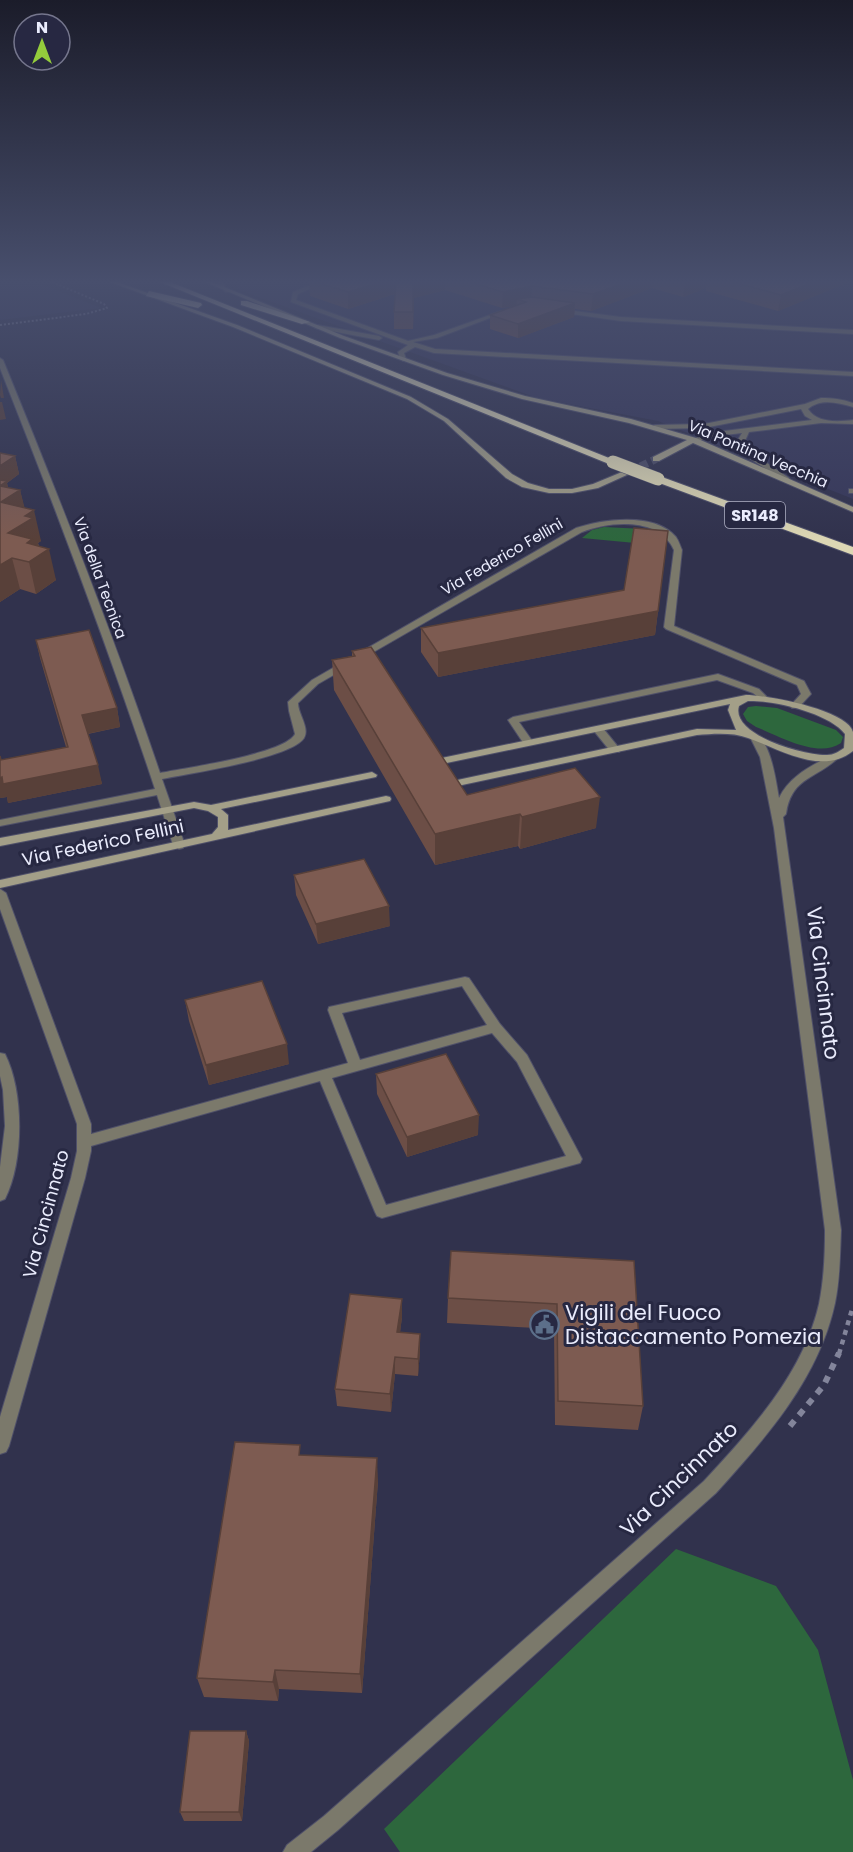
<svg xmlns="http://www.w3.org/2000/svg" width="853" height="1852" font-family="Poppins,sans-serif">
  <rect width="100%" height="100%" fill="#31324d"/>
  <path fill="#37385a" d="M 0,282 L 36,282 L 101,308 L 0,320 Z
    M 230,282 L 853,282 L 853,499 L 658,421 L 537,398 L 239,290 L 237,285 Z"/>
  <path fill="#2d673d" d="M 604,527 L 644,529 L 665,540 L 667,546 L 582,538 L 592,530 Z
    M 756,706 L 777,708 L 836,730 L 843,737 L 841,743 C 818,759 779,736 756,727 L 747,721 L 743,714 L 748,707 Z
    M 676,1549 L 776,1586 L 818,1650 L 853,1780 L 853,1852 L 400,1852 L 384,1829 Z"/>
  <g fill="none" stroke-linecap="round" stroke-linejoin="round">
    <path stroke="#4d4e67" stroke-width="8" stroke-dasharray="8 4.5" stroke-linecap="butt" d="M 629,472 L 656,459"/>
    <defs>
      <path id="lane" d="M 217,282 L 222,282 L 229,292 L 225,292 Z
        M 318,282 L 325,282 L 298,294 L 296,300 L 408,341 L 434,335 L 501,311 L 506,312 L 437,338 L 413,342 L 435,349 L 853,372 L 853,376 L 434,353 L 415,347 L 404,353 L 406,359 L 403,361 L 400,359 L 398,352 L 408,345 L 291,302 L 293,292 Z
        M 559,309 L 621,317 L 853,330 L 853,334 L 621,321 L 557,312 Z
        M 317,325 L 379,336 L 382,338 L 379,340 L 315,328 Z
        M 821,398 C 832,398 842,399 853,403 L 853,407 C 838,403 821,398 808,409 C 817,423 837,422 853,420 L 853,424 L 821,423 L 749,432 L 744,443 L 746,449 L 789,478 L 790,480 L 786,482 L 740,452 L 736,443 L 742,433 L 716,436 L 693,442 L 689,440 L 716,432 L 812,420 L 805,416 L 801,409 L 704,428 L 655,429 L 651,427 L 655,425 L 704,424 L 805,404 Z
        M 849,489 L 853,489 L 853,493 L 849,493 Z
        M 718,674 L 759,689 L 768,698 L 763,701 L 753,693 L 717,680 L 519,722 L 533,742 L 528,745 L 524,744 L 508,720 L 513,717 Z
        M 465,977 L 469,978 L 500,1024 L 527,1055 L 582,1159 L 580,1163 L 382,1218 L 377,1216 L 375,1212 L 320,1081 L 84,1148 L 79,1146 L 77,1142 L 79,1138 L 84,1136 L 348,1063 L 328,1010 L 329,1007 ZM 462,986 L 487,1025 L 360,1060 L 342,1013 ZM 492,1033 L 517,1062 L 566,1156 L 386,1205 L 332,1078 Z"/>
      <path id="street" d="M 0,358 L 3,360 C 59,497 113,634 160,773 C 185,768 285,754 295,734 L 289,711 L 288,702 L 312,680 L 576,528 C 603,519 655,512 676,537 C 679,541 680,546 682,550 L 674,626 L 804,681 L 811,694 L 798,708 L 792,708 L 790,706 L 801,694 L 797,685 L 666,629 L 664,627 L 674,550 C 659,517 611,521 582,532 L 318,684 L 298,703 C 298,714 310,728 304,738 C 292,758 187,774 162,779 L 185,845 L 183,848 L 179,849 L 173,845 L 157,795 L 0,826 L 0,820 L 155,789 C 108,647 55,507 0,368 Z
        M 598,726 L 602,727 L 619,748 L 620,750 L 619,752 L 611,752 L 594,731 L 593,729 Z
        M 755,734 C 771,741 776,782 779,798 C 789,777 809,767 828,757 L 832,756 L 837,759 C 815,779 791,778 786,814 L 783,817 L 841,1230 C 840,1255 840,1279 835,1303 C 819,1378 766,1438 716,1493 L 338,1830 L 311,1852 L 283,1852 L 287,1845 L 324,1816 L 704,1481 C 751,1430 803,1374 819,1304 C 824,1279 825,1255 825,1230 L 774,828 L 760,757 L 750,737 Z
        M 0,889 L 6,893 L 91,1124 L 91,1151 L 85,1178 L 9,1446 L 6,1452 L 0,1454 L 0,1417 L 71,1178 L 77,1151 L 77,1124 L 0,909 Z
        M 0,1053 L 5,1054 C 24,1092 24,1161 5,1199 L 0,1201 L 0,1167 L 5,1126 L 3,1090 L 0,1076 Z"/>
      <path id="secondary" d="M 110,282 L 117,282 L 237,325 L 411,397 L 448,419 L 512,474 L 528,483 L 549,489 L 572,489 L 593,484 L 622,472 L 629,474 L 598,488 L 572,493 L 549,493 L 522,487 L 506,478 L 444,421 L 407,399 L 233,327 Z
        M 205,282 L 212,282 L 344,336 L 447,373 L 525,396 L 631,419 L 696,438 L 853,507 L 853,512 L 693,443 L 659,461 L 653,461 L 653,457 L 687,440 L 629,423 L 522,399 L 443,375 L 340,338 Z
        M 746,695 C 767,695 847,710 853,732 C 853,737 853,745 853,751 C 822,776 780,749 748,738 C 732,732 713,734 697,735 L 448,788 L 443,785 L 448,782 L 697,729 L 736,730 L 728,710 L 730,704 L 432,766 L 427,763 L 432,760 ZM 748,701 C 773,700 829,713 845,734 L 844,748 C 838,752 834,755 827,755 C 805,756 730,735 739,706 Z
        M 372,772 L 377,775 L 376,777 L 221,809 L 228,815 L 228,830 L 386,796 L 390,797 L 391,799 L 390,801 L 0,888 L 0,880 L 212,834 L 218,827 L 218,817 L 208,811 L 194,808 L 0,846 L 0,838 L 194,802 L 211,805 Z"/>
      <path id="highway" d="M 160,282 L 170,282 L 619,462 L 609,464 Z
        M 149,291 L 201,303 L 202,305 L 198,308 L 146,296 Z
        M 241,301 L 247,301 L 310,322 L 302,324 L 241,305 Z
        M 654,477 L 662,477 L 853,547 L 853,555 L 654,481 Z"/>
    </defs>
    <use href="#lane" stroke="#4f5069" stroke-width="2"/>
    <use href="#street" stroke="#4f5069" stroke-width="2"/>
    <use href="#secondary" stroke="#4f5069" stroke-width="2"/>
    <use href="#highway" stroke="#4f5069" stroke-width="2"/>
    <path stroke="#83859b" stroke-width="2" stroke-dasharray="2 2" stroke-linecap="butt" d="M 0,325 L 86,314 L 107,308 L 104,304 L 52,282"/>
    <path stroke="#83859b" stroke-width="4.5" stroke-dasharray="5 5" stroke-linecap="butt" d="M 839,1354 L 853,1306"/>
    <path stroke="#83859b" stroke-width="6" stroke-dasharray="7 7" stroke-linecap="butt" d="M 790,1426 L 824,1385 L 839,1353"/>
    <use href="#lane" fill="#7b796b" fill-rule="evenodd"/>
    <use href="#street" fill="#7b796b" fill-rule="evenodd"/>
    <use href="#secondary" fill="#a39f88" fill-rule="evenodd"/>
    <use href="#highway" fill="#ddd7b4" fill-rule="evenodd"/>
    <defs>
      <path id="highway-bridge" d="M 613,462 L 658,479"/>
    </defs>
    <use href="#highway-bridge" stroke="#4f5069" stroke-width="14" stroke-linecap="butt"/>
    <use href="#highway-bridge" stroke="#ddd7b4" stroke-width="13"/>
  </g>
  <path fill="#6c4e46" d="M 309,282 L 849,282 L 778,311 L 706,291 L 706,288 L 683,297 L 652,288 L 591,311 L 575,309 L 574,317 L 518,338 L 490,329 L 490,315 L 515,306 L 502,308 L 445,290 L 414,298 L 413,329 L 394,329 L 394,312 L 395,294 L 348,309 L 310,296 Z
    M 0,453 L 15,456 L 19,474 L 7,483 L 8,488 L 20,490 L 24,508 L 41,541 L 38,543 L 39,546 L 56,580 L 36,594 L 20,589 L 0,602 Z
    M 658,611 L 655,635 L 438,677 L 421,652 L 421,628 Z
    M 36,640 L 117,708 L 120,727 L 88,734 L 102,784 L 8,803 L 7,797 L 0,798 L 0,756 L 1,760 L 66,747 L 40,658 Z
    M 352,651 L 467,795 L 596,828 L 520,849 L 518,846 L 435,865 L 334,690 L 332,660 L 352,656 Z
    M 294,875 L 390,926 L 318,944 L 296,895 Z
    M 185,1000 L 289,1064 L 209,1085 L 189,1021 Z
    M 376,1074 L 478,1135 L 407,1157 L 377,1094 Z
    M 634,1261 L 643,1406 L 638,1430 L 555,1425 L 554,1329 L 447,1323 L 448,1298 Z
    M 402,1317 L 400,1332 L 420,1351 L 418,1376 L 395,1374 L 391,1412 L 337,1406 L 335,1389 Z
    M 301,1455 L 378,1481 L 362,1693 L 279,1689 L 278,1701 L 204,1697 L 197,1678 Z
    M 246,1731 L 249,1741 L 242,1821 L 184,1821 L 180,1812 Z"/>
  <path fill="#584039" d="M 381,282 L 396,282 L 397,293 L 348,309 L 348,292 Z
    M 413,282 L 445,282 L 445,290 L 414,298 L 413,329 Z
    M 627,282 L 653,282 L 652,288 L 591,311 L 593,294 Z
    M 685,282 L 707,282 L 706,288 L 683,297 Z
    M 813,282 L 849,282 L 778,311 L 781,295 Z
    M 532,286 L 531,303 L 517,299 L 516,306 L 502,308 L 503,292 Z
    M 575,303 L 574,317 L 518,338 L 518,324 Z
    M 1,380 L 4,398 L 1,398 L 0,395 Z
    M 0,402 L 2,402 L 6,419 L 0,420 Z
    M 15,456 L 19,474 L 7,483 L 10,497 L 20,490 L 25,509 L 0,525 L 0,466 Z
    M 34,510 L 41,541 L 38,543 L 39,548 L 49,549 L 56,580 L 36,594 L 29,562 L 8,533 L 25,516 Z
    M 12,558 L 20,589 L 0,602 L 0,565 Z
    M 658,611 L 655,635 L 438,677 L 438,653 Z
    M 117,708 L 120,727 L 86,734 L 82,715 Z
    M 98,765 L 102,784 L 8,803 L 7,797 L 0,798 L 0,778 Z
    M 600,797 L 596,828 L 520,849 L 522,817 Z
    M 520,814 L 518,846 L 435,865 L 435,834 Z
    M 389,906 L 390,926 L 318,944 L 316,924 Z
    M 287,1044 L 289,1064 L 209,1085 L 206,1065 Z
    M 479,1115 L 478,1135 L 407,1157 L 407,1137 Z
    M 402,1299 L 402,1317 L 398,1349 L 397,1332 Z
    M 420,1334 L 420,1351 L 418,1376 L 418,1359 Z
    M 395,1357 L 395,1374 L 391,1412 L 390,1394 Z
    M 377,1458 L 378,1481 L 362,1693 L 360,1674 Z
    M 275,1670 L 279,1689 L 278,1701 L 273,1682 Z
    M 246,1731 L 249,1741 L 242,1821 L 239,1812 Z"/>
  <path fill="#7d5b51" stroke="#584039" stroke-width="1.5" d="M 315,282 L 381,282 L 348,292 Z
    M 396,282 L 414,282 L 413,282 L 413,312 L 394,312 Z
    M 470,282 L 627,282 L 593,294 L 532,286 L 503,292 Z
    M 733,282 L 813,282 L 781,295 Z
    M 532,297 L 575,303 L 518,324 L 490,315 L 526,302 L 517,299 Z
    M 0,453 L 15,456 L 0,466 Z
    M 0,480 L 7,481 L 0,486 Z
    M 0,486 L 20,490 L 1,502 L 0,502 Z
    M 0,502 L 34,510 L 25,516 L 33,518 L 8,533 L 32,539 L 27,543 L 49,549 L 29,562 L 12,558 L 0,565 Z
    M 634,528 L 668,531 L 658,611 L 438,653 L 421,628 L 624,590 Z
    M 89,630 L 117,708 L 82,715 L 98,765 L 3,784 L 2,777 L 0,778 L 0,756 L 1,760 L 68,747 L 36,640 Z
    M 371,647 L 467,795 L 575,768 L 600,797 L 522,817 L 520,814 L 435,834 L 332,660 L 355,656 L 352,651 Z
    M 364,859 L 389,906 L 316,924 L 294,875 Z
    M 262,981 L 287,1044 L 206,1065 L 185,1000 Z
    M 446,1054 L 479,1115 L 407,1137 L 376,1074 Z
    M 451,1251 L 634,1261 L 643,1406 L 558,1401 L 557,1304 L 448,1298 Z
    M 350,1294 L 402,1299 L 397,1332 L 420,1334 L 418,1359 L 395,1357 L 390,1394 L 335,1389 Z
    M 235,1442 L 300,1445 L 299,1455 L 377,1458 L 360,1674 L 275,1670 L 273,1682 L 197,1678 Z
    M 190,1731 L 246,1731 L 239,1812 L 180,1812 Z"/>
  <linearGradient id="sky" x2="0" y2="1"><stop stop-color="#1b1c2a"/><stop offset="0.52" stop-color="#484f6d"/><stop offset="1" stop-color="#484f6d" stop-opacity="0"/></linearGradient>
  <rect width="853" height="541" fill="url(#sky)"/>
  <defs>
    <symbol id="civic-ring" viewBox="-11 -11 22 22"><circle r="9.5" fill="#272842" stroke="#5c6f8a" stroke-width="1.5"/><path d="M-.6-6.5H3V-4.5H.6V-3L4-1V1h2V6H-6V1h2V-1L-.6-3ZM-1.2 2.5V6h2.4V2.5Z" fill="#5c6f8a"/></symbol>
  </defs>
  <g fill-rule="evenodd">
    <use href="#civic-ring" x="528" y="1308" width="33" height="33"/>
  </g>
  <g text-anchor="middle" stroke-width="6" stroke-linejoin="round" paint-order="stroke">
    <g font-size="15" fill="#eaecfd" stroke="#272842">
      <text transform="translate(758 454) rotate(23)" y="5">Via Pontina Vecchia</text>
      <text transform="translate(502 557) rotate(-30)" y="5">Via Federico Fellini</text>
      <text transform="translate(100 578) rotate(70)" y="5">Via della Tecnica</text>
    </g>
    <rect fill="#272842" stroke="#b0b1c5" stroke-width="1.5" x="725" y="502" width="60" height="26" rx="4.5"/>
    <g font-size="16" font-weight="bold" fill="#eaecfd">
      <text x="755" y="521">SR148</text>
    </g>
    <g font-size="18" fill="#eaecfd" stroke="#272842">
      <text transform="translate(103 843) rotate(-12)" y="6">Via Federico Fellini</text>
      <text transform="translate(46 1214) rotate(-75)" y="6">Via Cincinnato</text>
    </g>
    <g font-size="21" fill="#eaecfd" stroke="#272842">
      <text transform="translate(823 983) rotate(83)" y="7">Via Cincinnato</text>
      <text transform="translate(679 1479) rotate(-44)" y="7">Via Cincinnato</text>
    </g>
    <g font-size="21" fill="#eaecfd" stroke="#272842" text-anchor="start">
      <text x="565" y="1320">Vigili del Fuoco<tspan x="565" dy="24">Distaccamento Pomezia</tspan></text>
    </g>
  </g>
  <g transform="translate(42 42)"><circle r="28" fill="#272842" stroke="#75768d" stroke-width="1.5"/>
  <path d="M0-4.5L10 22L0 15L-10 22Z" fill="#94cc3c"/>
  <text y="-9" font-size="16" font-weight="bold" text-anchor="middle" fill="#eaecfd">N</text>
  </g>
</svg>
